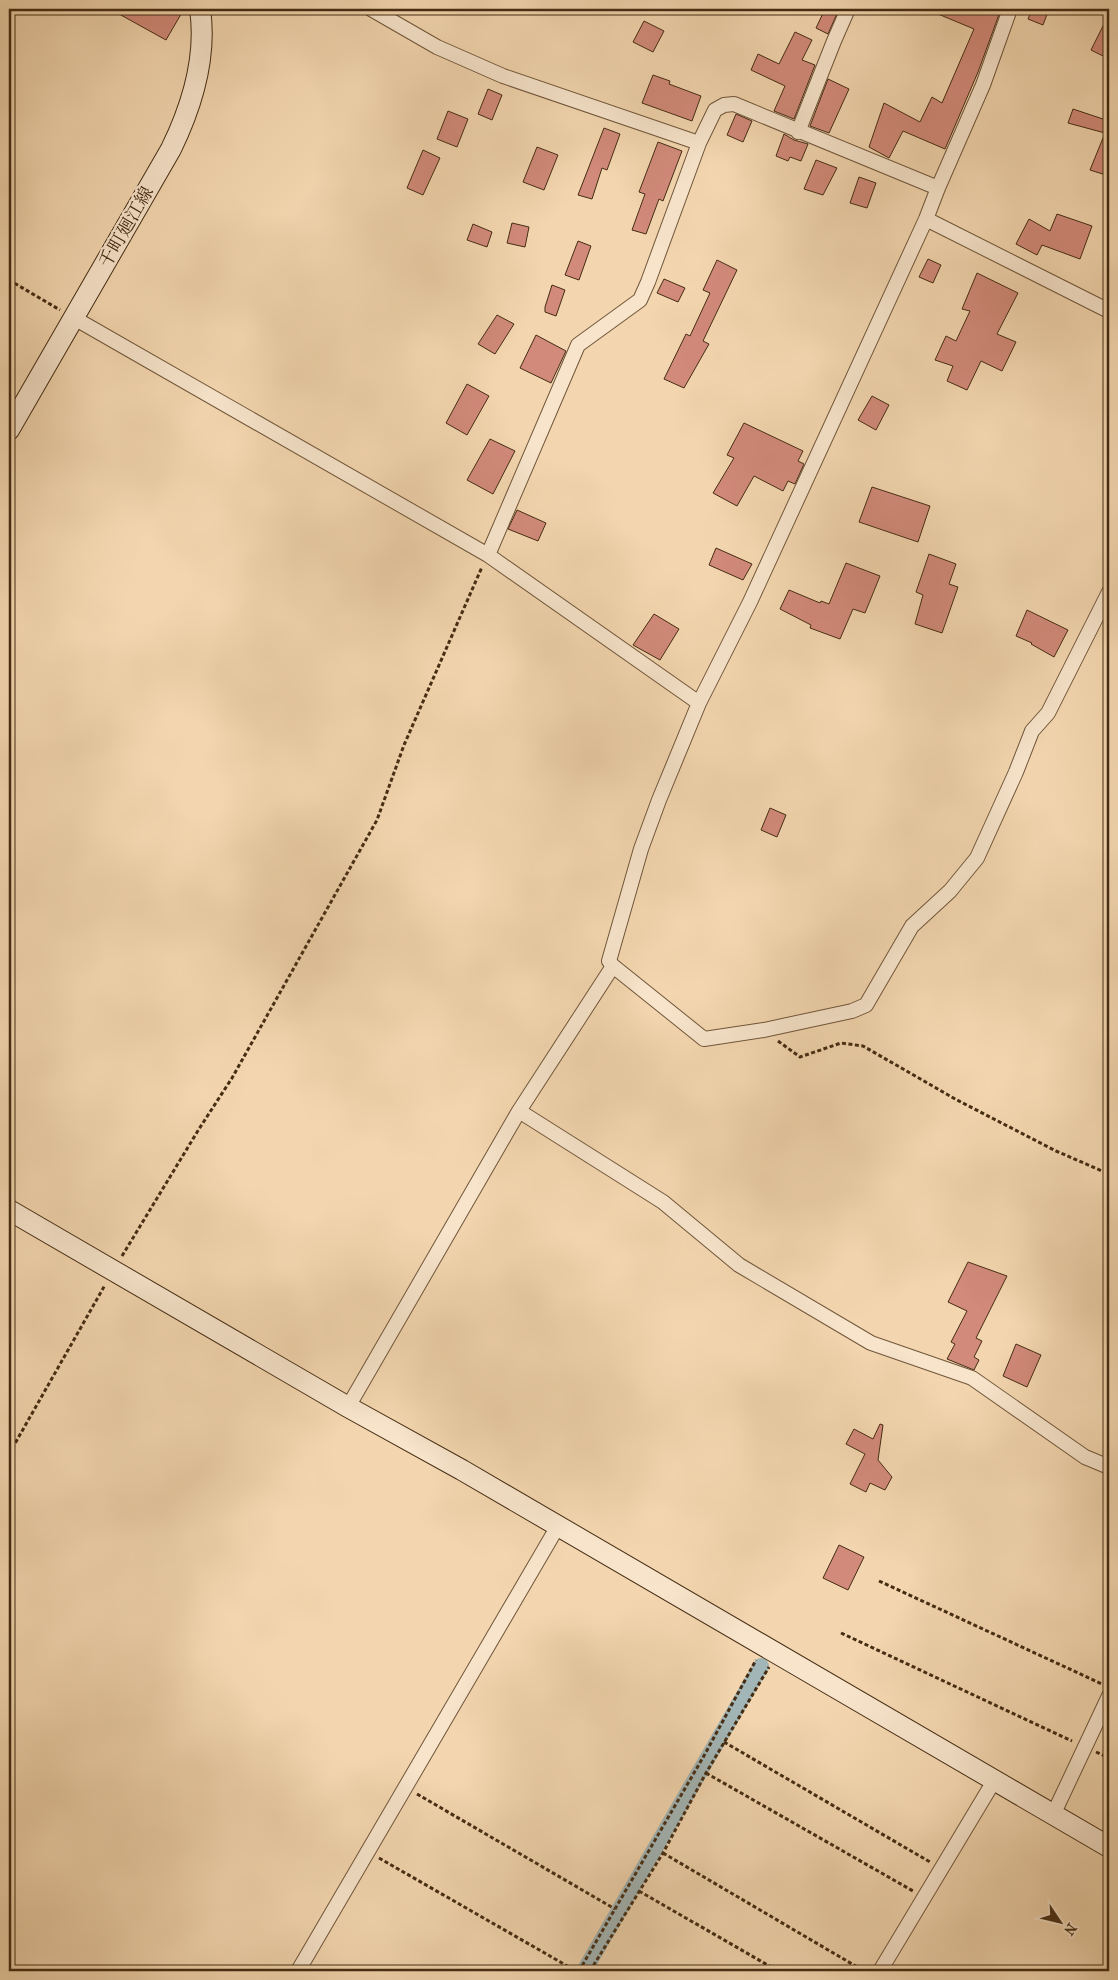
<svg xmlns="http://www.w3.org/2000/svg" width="1118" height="1980" font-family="'IM FELL French Canon','Noto Serif JP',serif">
  <rect width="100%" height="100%" fill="#f3d6af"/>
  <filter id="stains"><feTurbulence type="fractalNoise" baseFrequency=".004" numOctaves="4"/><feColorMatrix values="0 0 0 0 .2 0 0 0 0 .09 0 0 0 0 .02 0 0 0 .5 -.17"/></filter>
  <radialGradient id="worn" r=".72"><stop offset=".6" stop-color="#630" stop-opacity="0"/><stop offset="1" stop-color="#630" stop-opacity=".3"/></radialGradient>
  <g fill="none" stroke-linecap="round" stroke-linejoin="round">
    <path stroke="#a2b6b7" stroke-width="16" d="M 584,1971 L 761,1666"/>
  </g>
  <path fill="#d28a7a" stroke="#442c13" d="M 110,9 L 184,9 L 166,40 Z
    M 825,9 L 839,9 L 828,34 L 816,28 Z
    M 926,9 L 1001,9 L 978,72 L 945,149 L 903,131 L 889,158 L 869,147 L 884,103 L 920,122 L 932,97 L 942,103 L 974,29 Z
    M 1032,9 L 1049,9 L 1043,25 L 1028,19 Z
    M 1109,14 L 1109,59 L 1091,50 Z
    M 644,21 L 664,31 L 653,52 L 633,42 Z
    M 795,32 L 812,40 L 802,60 L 815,65 L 794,119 L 774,111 L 785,86 L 751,70 L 758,54 L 779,64 Z
    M 653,75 L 670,81 L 669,84 L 701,96 L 692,121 L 642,103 Z
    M 828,79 L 849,89 L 829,133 L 810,126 Z
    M 488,89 L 502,95 L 492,120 L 478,114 Z
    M 1073,109 L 1109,121 L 1109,176 L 1090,170 L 1105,133 L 1068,123 Z
    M 448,111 L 468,119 L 457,147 L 437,139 Z
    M 736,114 L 752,121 L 743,142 L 727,135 Z
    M 604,128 L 620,134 L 607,170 L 602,168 L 592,199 L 578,195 Z
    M 784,134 L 794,140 L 808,144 L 801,161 L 790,157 L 788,161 L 776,156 Z
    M 658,142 L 682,151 L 663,201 L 659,199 L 646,234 L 632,230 L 645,194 L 639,192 Z
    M 537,147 L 558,155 L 544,190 L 523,182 Z
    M 423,150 L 440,158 L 423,195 L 407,188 Z
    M 816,160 L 837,168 L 823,195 L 804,189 Z
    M 859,177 L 876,183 L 867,208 L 850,203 Z
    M 1057,214 L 1092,226 L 1080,259 L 1042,245 L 1037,255 L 1016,244 L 1029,219 L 1050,231 Z
    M 512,223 L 529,227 L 525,247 L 507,243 Z
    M 473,224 L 492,232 L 487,247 L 467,240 Z
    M 578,241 L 591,246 L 579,280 L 565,275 Z
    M 928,259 L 941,265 L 933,283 L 919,277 Z
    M 717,260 L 737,270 L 703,341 L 709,344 L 684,388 L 664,379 L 686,334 L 690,336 L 710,293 L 703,290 Z
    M 977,273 L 1018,293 L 997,334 L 1016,342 L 1002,371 L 981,361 L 967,390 L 947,381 L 953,366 L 935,360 L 946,336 L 956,341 L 970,311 L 962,309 Z
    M 664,279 L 685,288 L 678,302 L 657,293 Z
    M 552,285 L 565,290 L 556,316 L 545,312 L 545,307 Z
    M 497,315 L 514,324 L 495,354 L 478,344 Z
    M 536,335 L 566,351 L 551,383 L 520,368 Z
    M 467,384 L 489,396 L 467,435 L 446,423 Z
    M 872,396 L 889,405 L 876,430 L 858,420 Z
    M 744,423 L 803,451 L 798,461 L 804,464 L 795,484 L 788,481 L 783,491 L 754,476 L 737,506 L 713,493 L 734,458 L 727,455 Z
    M 490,439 L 515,451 L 493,494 L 467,480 Z
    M 872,487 L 930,506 L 918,542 L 859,522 Z
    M 517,510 L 546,523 L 538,541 L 508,529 Z
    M 716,548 L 752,564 L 743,580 L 709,565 Z
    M 929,554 L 956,564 L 949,584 L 958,587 L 942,633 L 915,624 L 923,595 L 916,592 Z
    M 846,563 L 880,576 L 865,613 L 853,609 L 840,639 L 810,628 L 811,625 L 780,609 L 789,590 L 820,603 L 821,601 L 829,604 Z
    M 1027,610 L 1068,630 L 1054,657 L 1031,644 L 1032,643 L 1016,636 Z
    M 654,614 L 679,629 L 660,660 L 633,645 Z
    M 770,808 L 786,815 L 777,837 L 761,830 Z
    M 968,1262 L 1007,1276 L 976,1338 L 982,1341 L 974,1357 L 979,1360 L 974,1370 L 947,1359 L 955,1344 L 951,1342 L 967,1311 L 948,1302 Z
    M 1016,1344 L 1041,1355 L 1027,1387 L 1003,1376 Z
    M 880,1424 L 883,1425 L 878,1460 L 892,1477 L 885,1490 L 870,1483 L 866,1492 L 850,1484 L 865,1454 L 846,1444 L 854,1429 L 873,1439 Z
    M 839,1545 L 864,1557 L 848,1590 L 823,1578 Z"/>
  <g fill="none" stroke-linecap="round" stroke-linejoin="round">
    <defs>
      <path id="street" d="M 371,9 L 437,47 L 503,76 L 699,143
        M 1010,9 L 983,85 L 938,188 L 926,219 L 750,602 L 699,703 L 659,800 L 641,849 L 609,961 L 613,966 L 704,1039 L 764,1030 L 852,1011 L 866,1005 L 912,926 L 950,891 L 977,858 L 1016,772 L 1032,731 L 1048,713 L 1109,592
        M 798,132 L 834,41 L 848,9
        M 926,219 L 1109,311
        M 74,318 L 488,555 L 699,703
        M 488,555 L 578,345 L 640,300 L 648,282 L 699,143 L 715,110 L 724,105 L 734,104 L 938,188
        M 519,1111 L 663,1202 L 739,1265 L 871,1343 L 972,1378 L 1085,1457 L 1109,1467
        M 348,1407 L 519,1111 L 613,966
        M 1053,1815 L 1109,1696
        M 298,1971 L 558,1526
        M 880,1971 L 994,1781"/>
      <path id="secondary" d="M 9,430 L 171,149 C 192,106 207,57 200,9
        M 9,1210 L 348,1407 L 462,1470 L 1109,1847"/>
    </defs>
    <use href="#street" stroke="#70563a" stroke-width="16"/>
    <use href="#secondary" stroke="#442c13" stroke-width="22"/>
    <path stroke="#442c13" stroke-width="3" stroke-dasharray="4 2.5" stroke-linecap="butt" d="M 9,280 L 60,310
      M 778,1041 L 800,1057 L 841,1043 L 863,1046 L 957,1100 L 1056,1151 L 1109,1174
      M 122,1256 L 199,1129 L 232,1078 L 377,820 L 404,745 L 482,567
      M 9,1454 L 105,1285
      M 879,1581 L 1102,1684
      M 841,1633 L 1072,1741
      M 724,1742 L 930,1862
      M 1096,1752 L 1109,1758
      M 706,1773 L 913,1891
      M 417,1794 L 615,1909
      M 663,1853 L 864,1971
      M 379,1858 L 576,1971
      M 639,1891 L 778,1971
      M 579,1971 L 705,1754 L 756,1660
      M 590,1971 L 663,1853 L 706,1773 L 769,1667"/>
    <use href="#street" stroke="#f7e4cb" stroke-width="14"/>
    <use href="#secondary" stroke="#f7e4cb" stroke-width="20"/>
  </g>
  <g text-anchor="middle" stroke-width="4.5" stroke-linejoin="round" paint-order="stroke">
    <g font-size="18" fill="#442c13" stroke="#f7e4cb">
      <text transform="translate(126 227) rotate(-60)" y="6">千町廻江線</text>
    </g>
  </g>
  <rect width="1118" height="1980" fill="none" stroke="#f3d6af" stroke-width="30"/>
  <rect x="10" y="10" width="1098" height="1960" fill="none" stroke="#442c13" stroke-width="2.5"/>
  <rect x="15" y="15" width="1088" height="1950" fill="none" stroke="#442c13"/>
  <g transform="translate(1060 1922) rotate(125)" stroke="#f7e4cb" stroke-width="4" paint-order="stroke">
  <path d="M0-4L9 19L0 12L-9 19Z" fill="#442c13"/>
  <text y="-8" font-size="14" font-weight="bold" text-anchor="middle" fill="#442c13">N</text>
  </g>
  <rect width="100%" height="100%" filter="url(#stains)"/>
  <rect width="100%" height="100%" fill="url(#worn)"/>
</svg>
